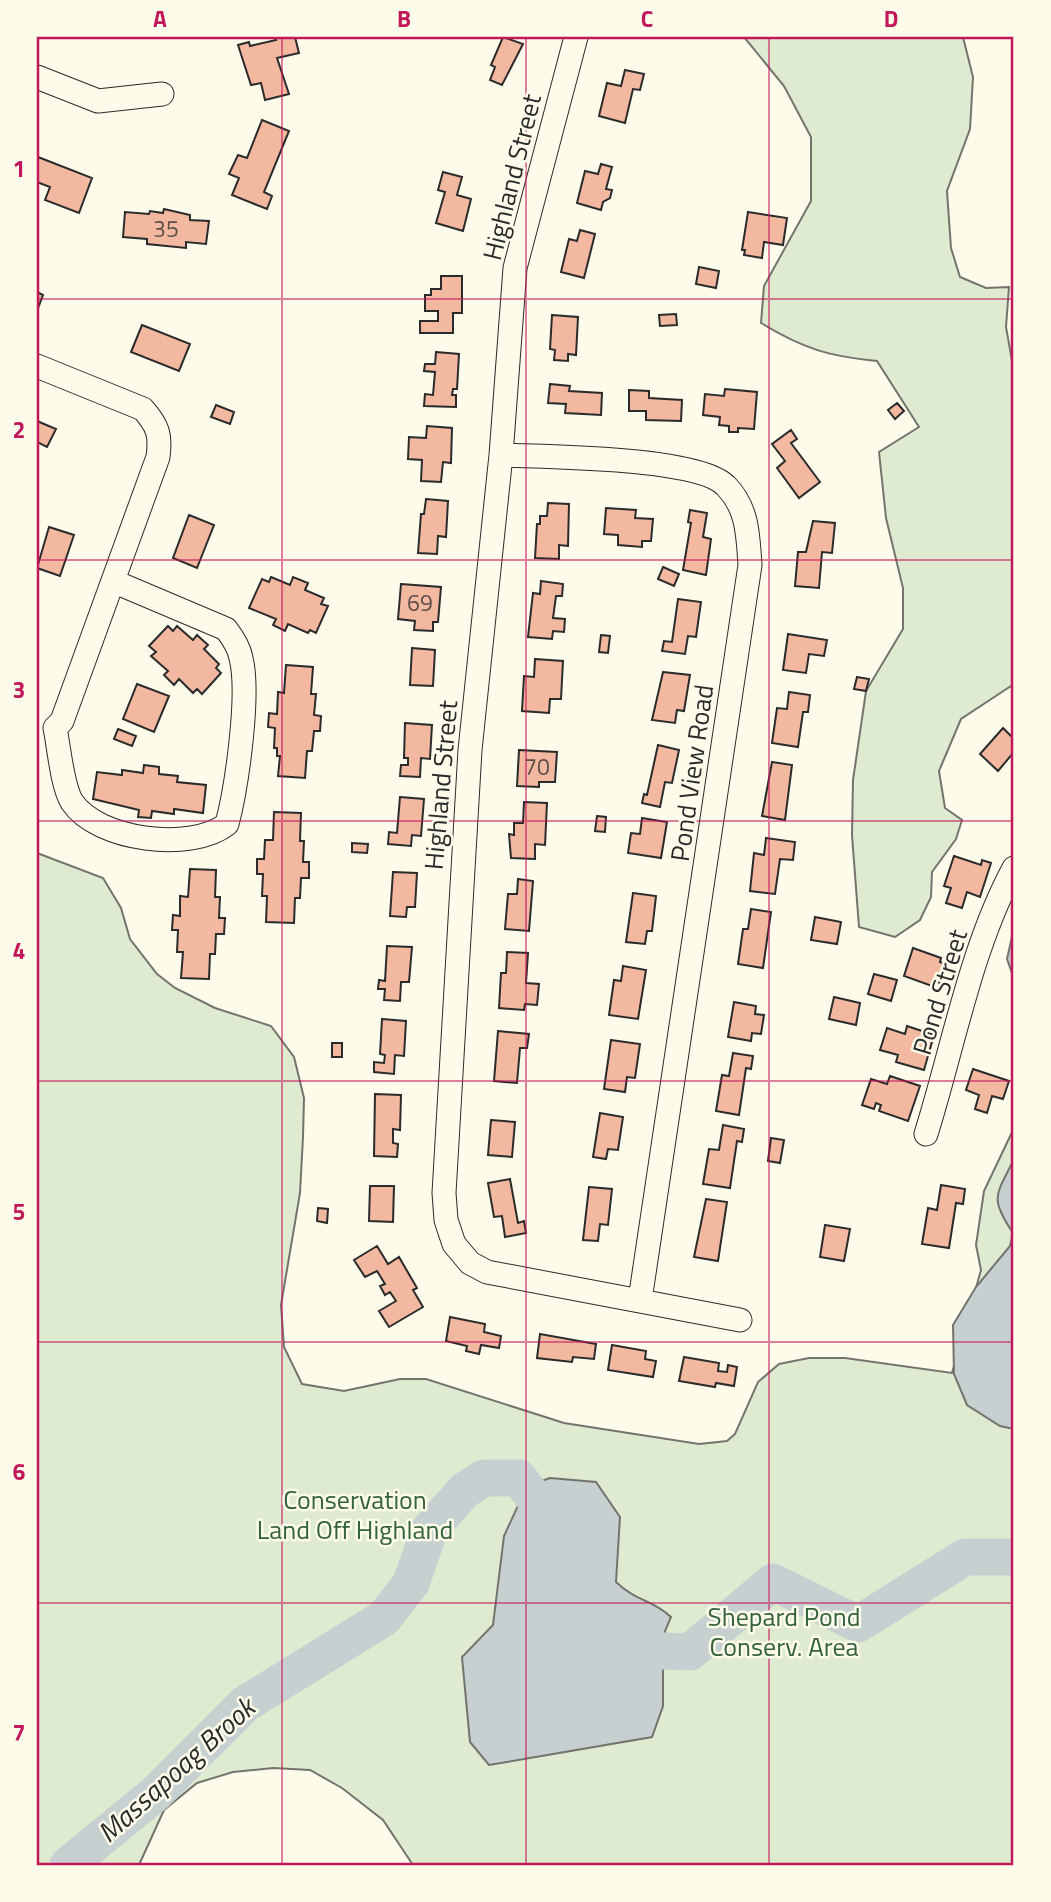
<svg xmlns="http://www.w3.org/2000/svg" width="1051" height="1902" font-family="'Titillium Web',sans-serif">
  <rect width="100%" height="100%" fill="#fdfbea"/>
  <path fill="#deebd1" stroke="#74746e" stroke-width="2" d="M 744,37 L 963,37 L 973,77 L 970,129 L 947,191 L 951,248 L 960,277 L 986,288 L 1009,287 L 1006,327 L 1014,372 L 1014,684 L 961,719 L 939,771 L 945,808 L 962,820 L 956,839 L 932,872 L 931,897 L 920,920 L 895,937 L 859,927 L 852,835 L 853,780 L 866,691 L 903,629 L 903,588 L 886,518 L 879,452 L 919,427 L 877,361 C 828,356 804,349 761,323 L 764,286 L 811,201 L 811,137 L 784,86 Z
    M 37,853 L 103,878 L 121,908 L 130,939 L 157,974 L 175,988 L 215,1008 L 271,1026 L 294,1057 L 304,1098 L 303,1137 L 300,1193 L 281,1305 L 284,1347 L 302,1384 L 344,1391 L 400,1379 L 426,1379 L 564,1423 L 699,1444 L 727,1441 L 735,1434 L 758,1382 L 779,1364 L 809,1358 L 845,1358 L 952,1373 L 981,1270 L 976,1245 L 984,1191 L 1014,1128 L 1014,1865 L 413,1865 L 383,1820 L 342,1788 L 310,1770 L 273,1768 L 233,1772 L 197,1783 L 164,1810 L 139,1865 L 37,1865 Z"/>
  <path fill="#c7d0d0" stroke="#74746e" stroke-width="2" d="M 1014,928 L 1014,979 L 1007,959 Z
    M 1014,1159 L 1014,1429 L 1000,1426 L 967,1405 L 954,1374 L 953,1325 L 976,1287 L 1010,1246 L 1013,1233 C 989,1197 996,1196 1014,1159 Z
    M 550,1478 L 596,1482 L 620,1517 L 616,1582 C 637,1602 652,1599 671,1617 L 663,1636 L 663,1706 L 652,1737 L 489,1765 L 470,1742 L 462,1657 L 493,1625 L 504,1536 L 527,1486 Z"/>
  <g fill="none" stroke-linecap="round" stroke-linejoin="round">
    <path stroke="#c7d0d0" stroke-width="37" d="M 624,1630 L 637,1650 L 690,1652 L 773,1582 L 858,1624 L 965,1557 L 1014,1557
      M 68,1865 L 156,1793 L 245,1704 L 384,1618 L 411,1583 L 430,1529 L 465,1490 L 484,1478 L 519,1478 L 555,1526"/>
  </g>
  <path fill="#f2b8a0" stroke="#2b2b2b" stroke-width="2" d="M 275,37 L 295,37 L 299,53 L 277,58 L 289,94 L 265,100 L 261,83 L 251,85 L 238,45 L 249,42 L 250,46 L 276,40 Z
    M 503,37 L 523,44 L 502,85 L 490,80 L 495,67 L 491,65 Z
    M 625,70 L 644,74 L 640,90 L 633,89 L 625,123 L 599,116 L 607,83 L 621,86 Z
    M 262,120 L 289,131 L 264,192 L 272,196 L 267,209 L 232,195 L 239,178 L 229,174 L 238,155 L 247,158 Z
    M 38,157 L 92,178 L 79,213 L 45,200 L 50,187 L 37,182 Z
    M 601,164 L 612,167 L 606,189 L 612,190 L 610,198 L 603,202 L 601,210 L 577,203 L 585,171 L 598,174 Z
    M 443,172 L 462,177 L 457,195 L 471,199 L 463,231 L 436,223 L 445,192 L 438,190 Z
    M 164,209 L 190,215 L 190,220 L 209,221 L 206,244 L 186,242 L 186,248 L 147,244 L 147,239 L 123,237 L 125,212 L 149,214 L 150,211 L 163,213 Z
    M 748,212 L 787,218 L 783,245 L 764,242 L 762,258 L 744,255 L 745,250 L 742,250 Z
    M 580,230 L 595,234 L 584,278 L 561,272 L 569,239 L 577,241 Z
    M 699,267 L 719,271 L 716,288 L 696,284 Z
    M 441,276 L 462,276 L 462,313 L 453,313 L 453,333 L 420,333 L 420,321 L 438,321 L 438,311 L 425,311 L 425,295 L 431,295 L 431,289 L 441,289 Z
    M 37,292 L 43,295 L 37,311 Z
    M 676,314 L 677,325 L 660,326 L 659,315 Z
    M 552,315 L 578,317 L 576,355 L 568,354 L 568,361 L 554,360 L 555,350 L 550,349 Z
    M 142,325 L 190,344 L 179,371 L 131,352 Z
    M 436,352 L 459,354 L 457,389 L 453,389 L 452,395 L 456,395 L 456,407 L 424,406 L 425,394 L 433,395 L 435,372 L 424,371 L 425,364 L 435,364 Z
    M 550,384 L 570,386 L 569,391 L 602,393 L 601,415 L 565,413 L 566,404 L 548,403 Z
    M 725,389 L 757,392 L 754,429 L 738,428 L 738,432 L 729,432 L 729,426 L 719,425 L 720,417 L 703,415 L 705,394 L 724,396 Z
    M 629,390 L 649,391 L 649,398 L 682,400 L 681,421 L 646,420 L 646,411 L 629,411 Z
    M 897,403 L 904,411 L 895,419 L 888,410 Z
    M 216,405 L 234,412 L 230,424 L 211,417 Z
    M 37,421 L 56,429 L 47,447 L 37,442 Z
    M 427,426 L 452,428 L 451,463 L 443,462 L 441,482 L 421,481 L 422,460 L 408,459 L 409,437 L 426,438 Z
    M 791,430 L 797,439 L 791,443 L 820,482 L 799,498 L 777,468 L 785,461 L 772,444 Z
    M 426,499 L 448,501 L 446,537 L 438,536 L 437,554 L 418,553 L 421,514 L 424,514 Z
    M 548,503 L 569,504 L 568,546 L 559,545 L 559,559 L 535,558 L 537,524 L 540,524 L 540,516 L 547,516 Z
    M 606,508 L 636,510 L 635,518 L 653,519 L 651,541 L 642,541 L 642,547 L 618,545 L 618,535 L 604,534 Z
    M 690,510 L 707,513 L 703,537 L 711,539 L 706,575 L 683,570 L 691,523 L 688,522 Z
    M 189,515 L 214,525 L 197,568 L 173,558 Z
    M 813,521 L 835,523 L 832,553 L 822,552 L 819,588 L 795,586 L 798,552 L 806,552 Z
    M 49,527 L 74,535 L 60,576 L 37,568 Z
    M 663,567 L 679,574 L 674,586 L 658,579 Z
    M 271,577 L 290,585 L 293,577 L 308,583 L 305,590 L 324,598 L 321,604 L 328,606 L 316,633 L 310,630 L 308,633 L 288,624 L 285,631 L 273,625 L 276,619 L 249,608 L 262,579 L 269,582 Z
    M 541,581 L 563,584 L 562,596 L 556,596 L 553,618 L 565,619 L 564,632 L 553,631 L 552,639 L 528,637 L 533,593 L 540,594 Z
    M 401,584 L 441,587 L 438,622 L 433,622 L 433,631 L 414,630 L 415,621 L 398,619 Z
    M 678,599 L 701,602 L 696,637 L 688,636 L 685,654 L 662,651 L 664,641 L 672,642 Z
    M 168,626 L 173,631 L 177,626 L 193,640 L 197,635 L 208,645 L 204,649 L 219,664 L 216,668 L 221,673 L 202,694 L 197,689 L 193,693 L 179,679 L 174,685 L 164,675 L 168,671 L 151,656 L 156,652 L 149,646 Z
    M 788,634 L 827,640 L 824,656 L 809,654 L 806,673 L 783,670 Z
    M 601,635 L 610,636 L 608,653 L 599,652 Z
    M 412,648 L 435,650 L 433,686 L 410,685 Z
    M 535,659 L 563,661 L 561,699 L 550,699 L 549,713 L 522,711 L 524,676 L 534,677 Z
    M 286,665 L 313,667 L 311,694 L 316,694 L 314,715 L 321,716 L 320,731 L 314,731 L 312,751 L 307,751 L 305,778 L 278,776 L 280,756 L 277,756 L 277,748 L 274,748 L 275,728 L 268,727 L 269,713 L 277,714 L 278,692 L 284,693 Z
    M 663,672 L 690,675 L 684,711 L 677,710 L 675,723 L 652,720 Z
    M 857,677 L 869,679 L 866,691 L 854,689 Z
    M 137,684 L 169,696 L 154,732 L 123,719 Z
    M 789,692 L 810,695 L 808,712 L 803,712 L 798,747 L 772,743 L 777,708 L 787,709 Z
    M 405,723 L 432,725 L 430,759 L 421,758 L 420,777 L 400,776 L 401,765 L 408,765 L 408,758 L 404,758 Z
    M 1003,728 L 1014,739 L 1014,752 L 998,771 L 980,754 Z
    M 118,729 L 136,736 L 132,746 L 114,739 Z
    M 658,745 L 679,750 L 672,783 L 665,782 L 660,807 L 642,803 L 644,794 L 647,795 Z
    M 519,750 L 557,752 L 555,782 L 539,782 L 539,787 L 517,786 Z
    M 772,762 L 792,765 L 785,820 L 762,816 Z
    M 144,765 L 159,767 L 159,774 L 178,776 L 177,782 L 206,785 L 203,813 L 174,809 L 174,814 L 152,811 L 151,818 L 138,817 L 139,810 L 93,799 L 97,772 L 122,775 L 122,770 L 143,773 Z
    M 400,797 L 424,799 L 421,836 L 412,835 L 411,846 L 388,844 L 389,832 L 397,833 Z
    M 524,802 L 547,803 L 545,845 L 535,844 L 535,859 L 511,858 L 509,834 L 514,835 L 514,823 L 523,823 Z
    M 274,812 L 301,813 L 300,841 L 304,841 L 303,862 L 309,862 L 309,878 L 301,878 L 300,898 L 295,898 L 294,923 L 266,922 L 267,896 L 262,896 L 263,874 L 257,874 L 257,859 L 264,859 L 265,840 L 273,840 Z
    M 597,816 L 606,817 L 605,832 L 595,831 Z
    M 642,818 L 667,822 L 661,858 L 628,853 L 631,833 L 640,834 Z
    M 766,838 L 795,842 L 793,860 L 780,859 L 775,894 L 750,891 L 754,853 L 764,855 Z
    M 352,843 L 368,844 L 367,853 L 352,852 Z
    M 954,856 L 981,865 L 982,860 L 991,863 L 980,897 L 967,892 L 962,908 L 946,903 L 951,888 L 944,886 Z
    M 190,869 L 216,870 L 215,897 L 220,897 L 219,918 L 225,918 L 224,934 L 216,934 L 215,954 L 210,954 L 209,979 L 181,978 L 183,952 L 177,952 L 178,930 L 172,930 L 173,915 L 180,916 L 180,896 L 188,897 Z
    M 393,872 L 417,873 L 415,907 L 407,907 L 406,917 L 390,916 Z
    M 518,879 L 533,881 L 529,931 L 505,929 L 508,894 L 517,894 Z
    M 633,893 L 656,896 L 652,931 L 647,931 L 645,944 L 626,942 Z
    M 751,909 L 771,912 L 763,968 L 738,964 L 743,929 L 748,929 Z
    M 815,917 L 841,922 L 837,944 L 811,940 Z
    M 387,946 L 412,947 L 409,982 L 401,982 L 400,1001 L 384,1000 L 385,989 L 378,989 L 379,980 L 385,981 Z
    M 913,948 L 941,958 L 940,962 L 947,964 L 940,983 L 934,981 L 932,986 L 904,976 Z
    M 507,952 L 528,953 L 526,983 L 539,984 L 537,1005 L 525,1004 L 524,1010 L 499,1008 L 501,973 L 506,973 Z
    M 623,966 L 646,970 L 638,1019 L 609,1015 L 614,980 L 621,981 Z
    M 874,974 L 897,980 L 891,1001 L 868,994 Z
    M 834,997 L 860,1003 L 856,1025 L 829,1019 Z
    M 734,1002 L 756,1006 L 755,1014 L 764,1015 L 761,1034 L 752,1033 L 751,1041 L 728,1037 Z
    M 382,1019 L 406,1021 L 404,1056 L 395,1055 L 394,1074 L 374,1072 L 374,1062 L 384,1063 L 385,1055 L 380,1054 Z
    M 907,1026 L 934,1035 L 924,1070 L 896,1062 L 898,1055 L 880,1050 L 887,1028 L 905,1034 Z
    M 498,1031 L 529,1034 L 527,1048 L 520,1048 L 517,1083 L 494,1081 Z
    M 611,1040 L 640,1044 L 635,1078 L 627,1077 L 625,1092 L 604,1089 Z
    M 332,1043 L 342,1043 L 342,1057 L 332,1057 Z
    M 733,1053 L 753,1056 L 751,1069 L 746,1068 L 739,1115 L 716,1111 L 722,1075 L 729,1076 Z
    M 973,1069 L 1009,1081 L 1003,1099 L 992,1096 L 987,1113 L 975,1109 L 979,1095 L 966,1090 Z
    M 890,1076 L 920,1086 L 908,1121 L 879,1111 L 881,1105 L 876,1103 L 874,1109 L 862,1105 L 871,1079 L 887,1084 Z
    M 375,1094 L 401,1095 L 400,1130 L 393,1129 L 393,1143 L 398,1144 L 397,1157 L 374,1156 Z
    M 600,1113 L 623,1117 L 618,1150 L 608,1149 L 606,1159 L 593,1157 Z
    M 491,1120 L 515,1122 L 512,1157 L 488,1155 Z
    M 723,1125 L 744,1129 L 742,1142 L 737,1141 L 730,1188 L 703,1184 L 709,1149 L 719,1150 Z
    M 771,1138 L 784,1140 L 780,1163 L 768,1161 Z
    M 510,1179 L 518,1223 L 524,1221 L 526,1233 L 505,1237 L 502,1216 L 494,1217 L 488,1183 Z
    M 941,1185 L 965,1189 L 963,1204 L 956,1203 L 949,1248 L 922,1244 L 928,1208 L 937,1210 Z
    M 370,1186 L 394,1186 L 393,1222 L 369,1221 Z
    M 589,1187 L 612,1189 L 608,1225 L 600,1224 L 598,1241 L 583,1240 Z
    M 706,1199 L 727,1202 L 718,1261 L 694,1257 Z
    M 318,1208 L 328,1209 L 327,1223 L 317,1221 Z
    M 825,1225 L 850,1229 L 844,1261 L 820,1257 Z
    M 377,1246 L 388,1264 L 399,1257 L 417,1288 L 413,1290 L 423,1307 L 389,1327 L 379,1311 L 396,1301 L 390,1292 L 385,1295 L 380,1286 L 385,1284 L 377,1271 L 365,1277 L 354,1260 Z
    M 450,1317 L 485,1324 L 484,1332 L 501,1336 L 499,1348 L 481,1345 L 479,1354 L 466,1351 L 467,1346 L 446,1341 Z
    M 540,1334 L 596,1344 L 594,1359 L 573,1357 L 572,1362 L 537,1358 Z
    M 612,1345 L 646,1351 L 645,1359 L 656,1361 L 653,1377 L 608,1370 Z
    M 684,1357 L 719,1363 L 718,1371 L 727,1372 L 728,1365 L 737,1367 L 734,1386 L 716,1383 L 715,1387 L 679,1381 Z"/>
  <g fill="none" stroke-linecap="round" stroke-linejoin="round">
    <defs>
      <path id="minor" d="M 576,37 L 515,268 L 501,455 L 470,750 L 444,1193 L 446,1220 L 454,1244 L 470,1263 L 487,1272 L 740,1320
        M 37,77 L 98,101 L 162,94
        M 37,366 L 143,409 C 158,426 161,435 158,457 L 62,721 L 55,728
        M 501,455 C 545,457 699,457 726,486 C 748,508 748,536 750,565 L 640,1300
        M 55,728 C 59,747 62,786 72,802 C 98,841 192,852 227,824 C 237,786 250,694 241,658 C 239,647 233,638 226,629 L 115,582
        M 926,1134 C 953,1048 971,947 1014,868"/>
    </defs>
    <use href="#minor" stroke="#2b2b2b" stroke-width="25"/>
    <use href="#minor" stroke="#fdfbea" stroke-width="23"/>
  </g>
  <path fill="none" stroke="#c2185b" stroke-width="2" stroke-opacity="0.55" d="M 282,37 L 282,1865M 526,37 L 526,1865M 769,37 L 769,1865M 37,299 L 1014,299M 37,560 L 1014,560M 37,821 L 1014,821M 37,1081 L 1014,1081M 37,1342 L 1014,1342M 37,1603 L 1014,1603"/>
  <g text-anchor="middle" stroke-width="5" stroke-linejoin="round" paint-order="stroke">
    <g font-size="23" fill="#5d4e48">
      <text x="166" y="237">35</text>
      <text x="420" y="611">69</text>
      <text x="537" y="775">70</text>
    </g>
    <g font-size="26" fill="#2b2b2b" stroke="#fdfbea">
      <text transform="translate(512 177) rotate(-76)" y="9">Highland Street</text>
      <text transform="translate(692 773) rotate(-82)" y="9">Pond View Road</text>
      <text transform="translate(441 785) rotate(-85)" y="9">Highland Street</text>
      <text transform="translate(940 992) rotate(-73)" y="9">Pond Street</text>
    </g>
    <g font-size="26" fill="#34623c" stroke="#fdfbea">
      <text x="355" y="1509">Conservation<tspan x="355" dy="30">Land Off Highland</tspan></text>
      <text x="784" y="1626">Shepard Pond<tspan x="784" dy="30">Conserv. Area</tspan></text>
    </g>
    <g font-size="28" font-style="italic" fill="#2b2b2b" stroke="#fdfbea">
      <text transform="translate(176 1770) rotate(-42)" y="10">Massapoag Brook</text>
    </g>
  </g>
  <rect width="1051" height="1902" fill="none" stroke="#fdfbea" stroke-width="77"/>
  <rect x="38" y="38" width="974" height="1826" fill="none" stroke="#c2185b" stroke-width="2.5"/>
  <g font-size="23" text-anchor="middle" font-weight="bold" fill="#c2185b">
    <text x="160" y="27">A</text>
    <text x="404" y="27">B</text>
    <text x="647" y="27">C</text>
    <text x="891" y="27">D</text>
    <text x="19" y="177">1</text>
    <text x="19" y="438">2</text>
    <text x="19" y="698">3</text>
    <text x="19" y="959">4</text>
    <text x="19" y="1220">5</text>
    <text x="19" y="1480">6</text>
    <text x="19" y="1741">7</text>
  </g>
</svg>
